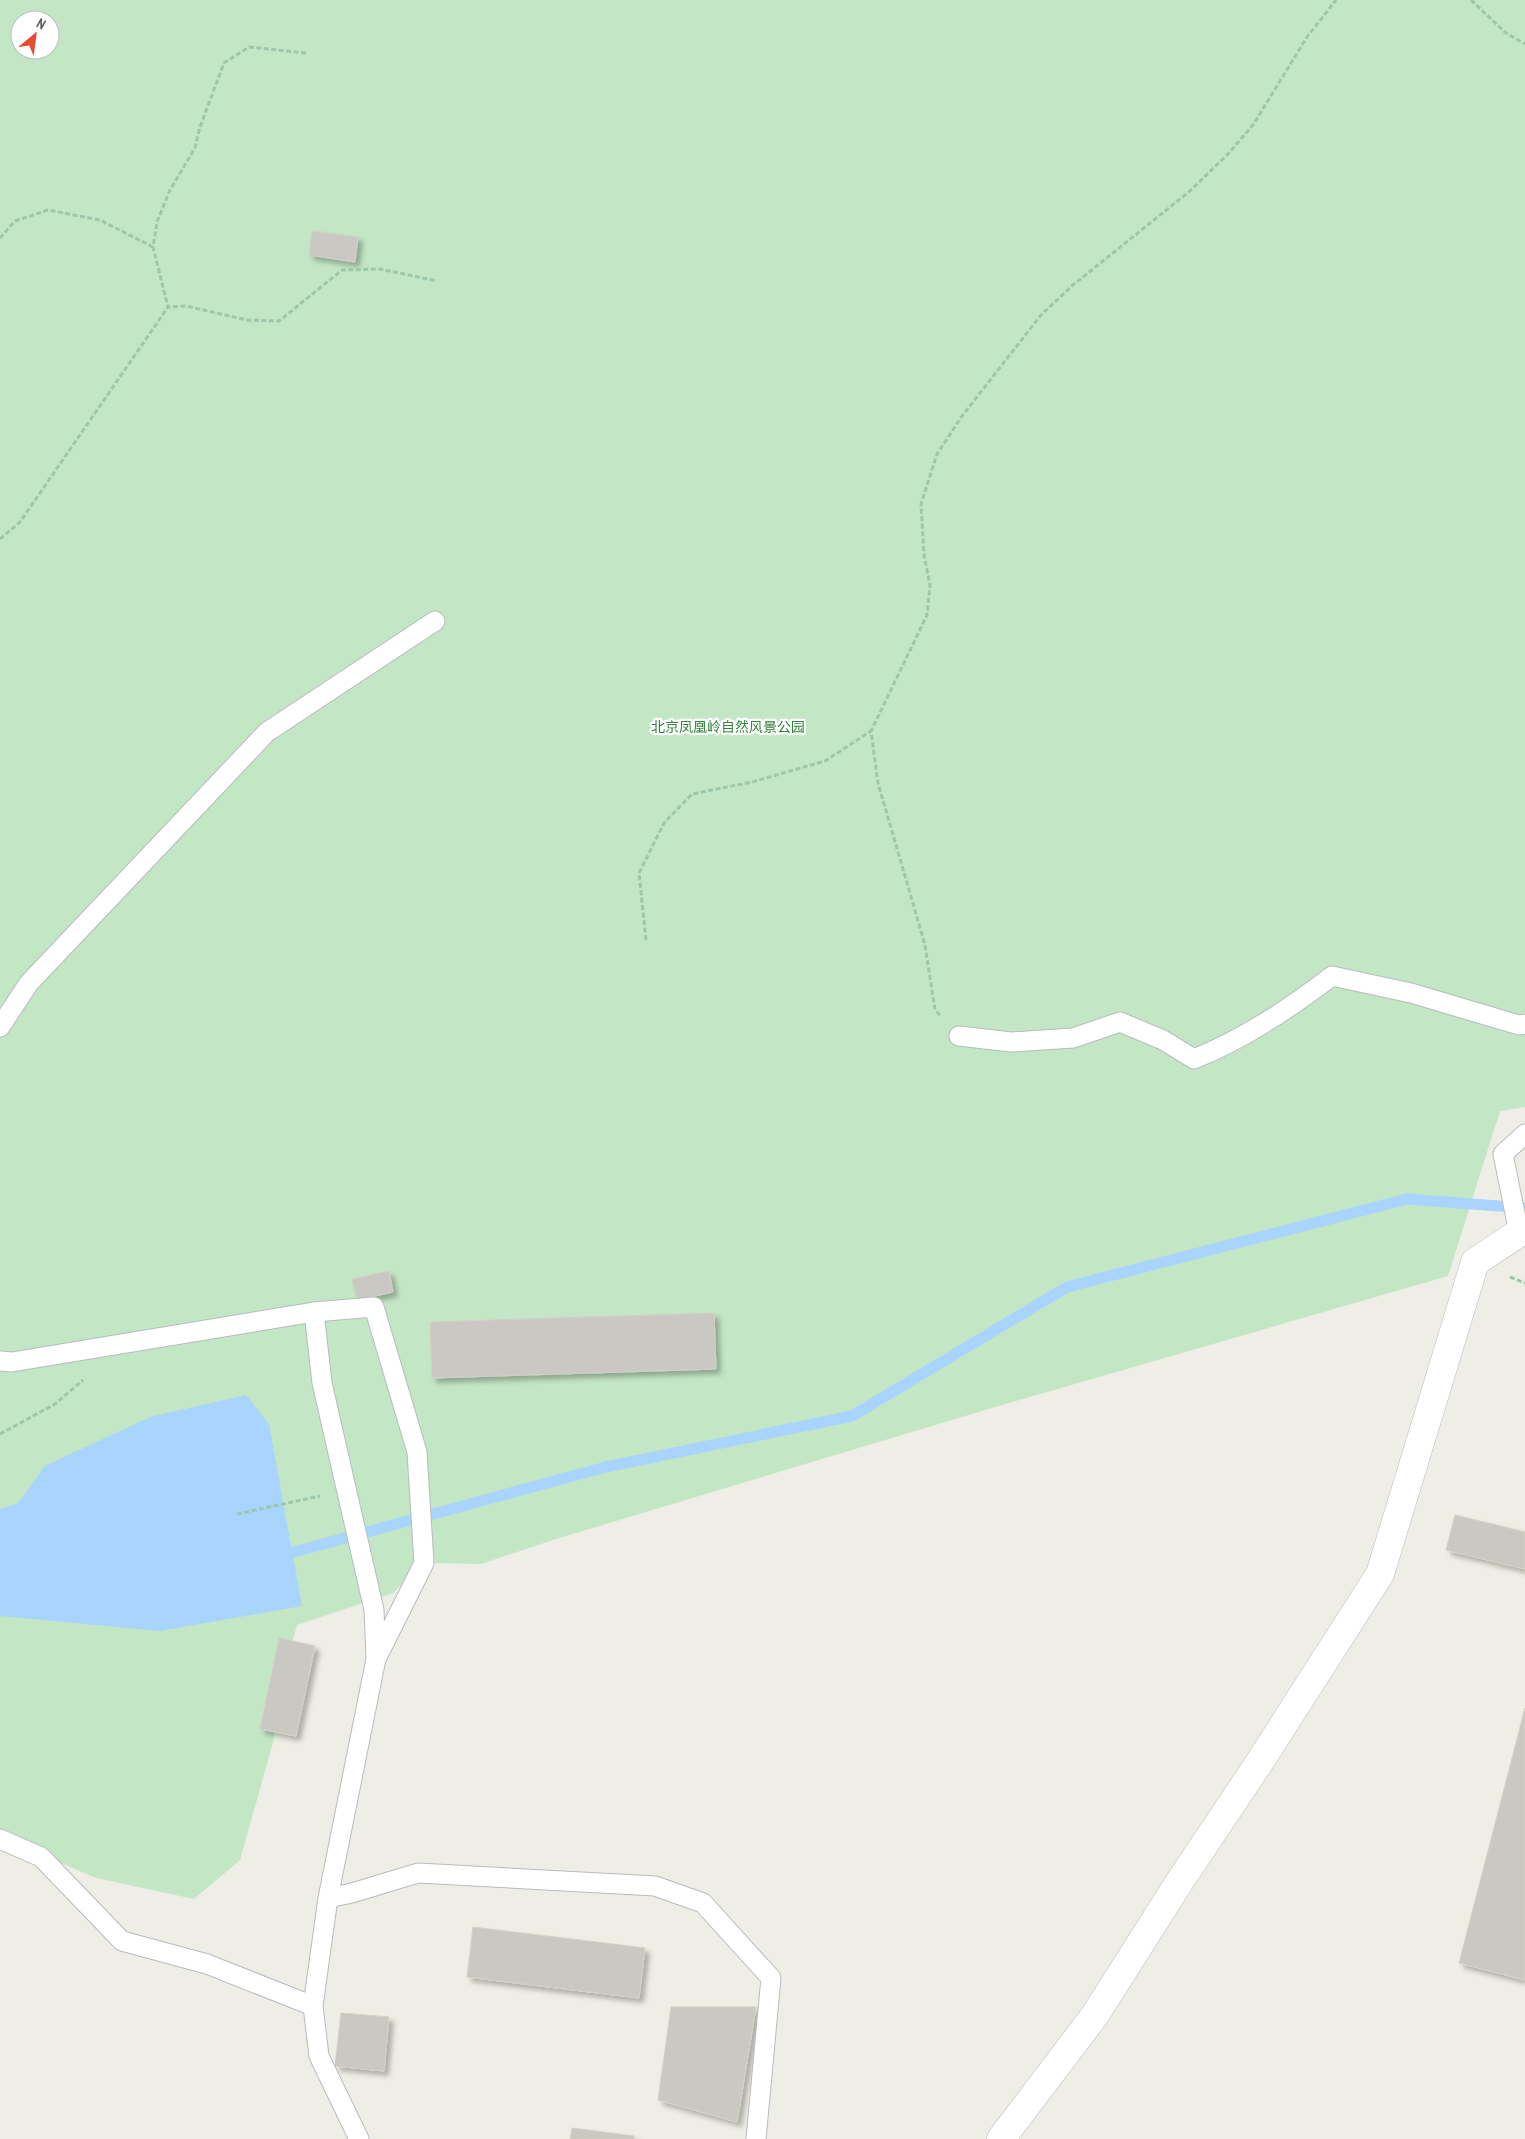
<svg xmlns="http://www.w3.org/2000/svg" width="1525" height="2139" font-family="'PT Sans Narrow','Noto Sans SC',sans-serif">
  <defs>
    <filter id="shadow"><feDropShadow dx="4.5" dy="4.5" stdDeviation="2.5" flood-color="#0004"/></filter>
  </defs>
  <rect width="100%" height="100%" fill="#efeee6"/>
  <path fill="#c3e6c5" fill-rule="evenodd" d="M 0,0 L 1525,0 L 1525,1107 L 1500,1111 L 1448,1276 L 1002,1405 L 556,1539 L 481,1564 L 424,1563 L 393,1593 L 297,1625 L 282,1679 L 274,1739 L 240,1860 L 194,1899 L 96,1878 L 0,1837 ZM 20,20 L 50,20 L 50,50 L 20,50 Z"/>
  <path fill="#a8d4fd" d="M 246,1395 L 269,1424 L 302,1606 L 160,1631 L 0,1616 L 0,1509 L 18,1503 L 45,1466 L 150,1417 Z"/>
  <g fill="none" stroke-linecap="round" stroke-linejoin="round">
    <path stroke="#a8d4fd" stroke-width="11" d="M 279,1556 L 606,1467 L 852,1416 L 1067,1287 L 1407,1199 L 1525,1208"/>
  </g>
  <path fill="#cac8c3" stroke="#d4d0c4" filter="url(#shadow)" d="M 312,231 L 358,237 L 355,262 L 309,255 Z
    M 389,1271 L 393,1292 L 357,1300 L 352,1279 Z
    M 714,1313 L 716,1369 L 432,1378 L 430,1322 Z
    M 1455,1515 L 1525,1532 L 1525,1569 L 1446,1550 Z
    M 279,1638 L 315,1646 L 296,1736 L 260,1729 Z
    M 1525,1708 L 1525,1980 L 1459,1963 Z
    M 473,1927 L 645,1948 L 639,1998 L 467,1977 Z
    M 671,2007 L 756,2007 L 737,2122 L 658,2100 Z
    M 341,2013 L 389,2017 L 384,2071 L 335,2066 Z
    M 572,2128 L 634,2136 L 634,2139 L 570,2139 Z"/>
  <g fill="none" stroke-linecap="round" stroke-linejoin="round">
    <defs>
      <path id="lane" d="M 0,1027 L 29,983 L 267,732 L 435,621
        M 959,1036 L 1011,1042 L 1073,1038 L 1120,1022 L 1163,1040 L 1194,1059 C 1244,1039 1289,1009 1332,976 L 1411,993 L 1519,1025 L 1525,1024
        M 1519,1233 L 1503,1154 L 1525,1134
        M 0,1361 L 12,1362 L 314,1312
        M 0,1839 L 41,1857 L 122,1941 L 207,1964 L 313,2006
        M 328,1898 L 352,1893 L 418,1873 L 655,1886 L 703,1903 L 771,1978 L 756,2139
        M 359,2139 L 319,2056 L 313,2006 L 328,1898 L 376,1659 L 374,1610 L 322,1383 L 314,1312 L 374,1307 L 417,1452 L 424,1563 L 376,1659"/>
      <path id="street" d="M 1001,2139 L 1095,2015 L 1180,1881 L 1259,1763 L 1380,1574 L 1475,1262 L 1519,1233"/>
    </defs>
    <use href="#lane" stroke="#b8bbbf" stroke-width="21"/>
    <use href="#street" stroke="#b8bbbf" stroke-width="29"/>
    <path stroke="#9cc7ab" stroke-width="3" stroke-dasharray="5 2.5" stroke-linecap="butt" d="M 1471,0 L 1506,33 L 1525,44
      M 306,53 L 249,47 L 224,63 L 200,127 L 195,148 L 170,190 L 157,222 L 153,247 L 168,307 L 186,306 L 247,320 L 279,321 L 342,270 L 380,269 L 437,281
      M 0,238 L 15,221 L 48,210 L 100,220 L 153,247
      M 0,539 L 20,522 L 168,307
      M 646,940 L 639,873 L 664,823 L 692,794 L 752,782 L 825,761 L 871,731
      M 940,1015 L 935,1010 L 925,945 L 878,783 L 871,731 L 927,615 L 930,585 L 924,555 L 921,504 L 937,454 L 962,416 L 1041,315 L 1073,285 L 1190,191 L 1228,154 L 1253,125 L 1307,37 L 1336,0
      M 1510,1277 L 1525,1283
      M 0,1434 L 55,1404 L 83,1380
      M 237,1514 L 320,1496"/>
    <use href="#lane" stroke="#fff" stroke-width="19"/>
    <use href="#street" stroke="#fff" stroke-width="28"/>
  </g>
  <g text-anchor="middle" stroke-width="4.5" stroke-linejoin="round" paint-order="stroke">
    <g font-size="14" fill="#37833e" stroke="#fff">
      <text x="728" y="732">北京凤凰岭自然风景公园</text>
    </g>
  </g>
  <g transform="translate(35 35) rotate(29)"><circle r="24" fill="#ffffff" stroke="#bec0c2"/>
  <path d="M0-4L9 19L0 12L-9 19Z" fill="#e64c35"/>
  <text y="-8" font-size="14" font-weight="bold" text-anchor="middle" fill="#5d6166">N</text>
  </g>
</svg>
